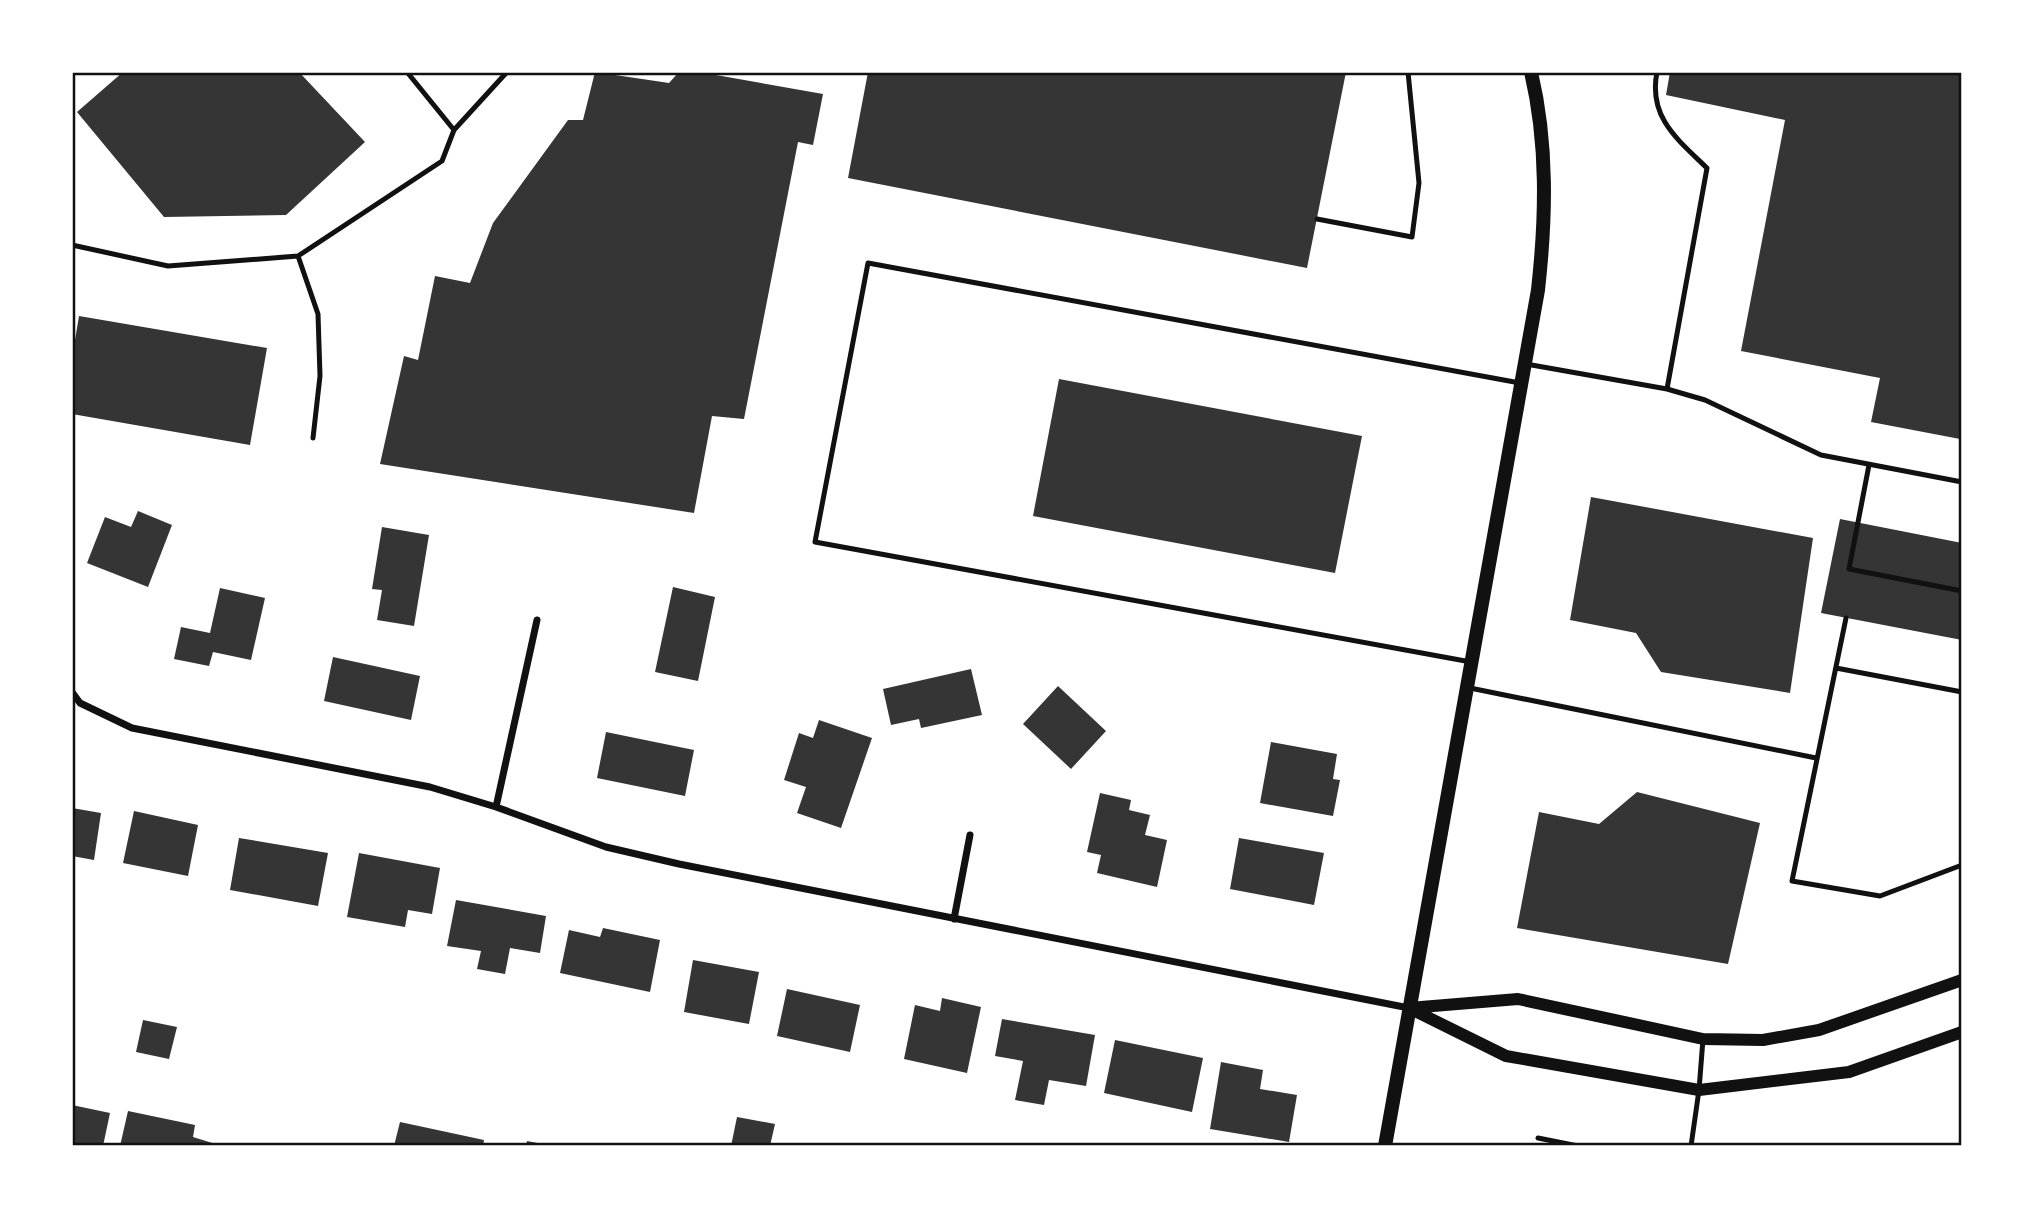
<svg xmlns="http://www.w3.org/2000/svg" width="2034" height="1218" font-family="'PT Sans Narrow',sans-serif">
  <rect width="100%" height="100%" fill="#fff"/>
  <path fill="#353535" d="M 123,72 L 299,72 L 365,142 L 286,215 L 164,217 L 77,112 Z
    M 595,72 L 669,83 L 679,72 L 699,72 L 823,94 L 813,145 L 798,142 L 744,419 L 712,416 L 694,513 L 380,464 L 404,356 L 418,360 L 435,276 L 470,283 L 493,223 L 568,120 L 583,120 Z
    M 868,72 L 1346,72 L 1307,268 L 848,178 Z
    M 1670,72 L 1962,72 L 1962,425 L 1960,439 L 1871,422 L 1880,378 L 1741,351 L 1785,120 L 1666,95 Z
    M 79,316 L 267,348 L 250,445 L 72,414 L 72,358 Z
    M 1059,379 L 1362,436 L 1335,573 L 1033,516 Z
    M 1591,497 L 1813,538 L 1790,693 L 1661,672 L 1636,633 L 1570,620 Z
    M 138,511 L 172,525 L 148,587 L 87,563 L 105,517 L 131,527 Z
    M 1840,519 L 1962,543 L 1962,640 L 1821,613 Z
    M 382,527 L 429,535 L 414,626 L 377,620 L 382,590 L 372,589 Z
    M 673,587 L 715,597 L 698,681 L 655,672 Z
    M 220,588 L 265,598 L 251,660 L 213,652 L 209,666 L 174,659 L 181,627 L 210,633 Z
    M 333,657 L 420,676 L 411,720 L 324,701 Z
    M 971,669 L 982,715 L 921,728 L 919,719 L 891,725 L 883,689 Z
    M 1058,686 L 1106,731 L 1071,769 L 1023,724 Z
    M 819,720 L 872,738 L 841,828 L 797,813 L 806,787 L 784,780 L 799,733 L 813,738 Z
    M 606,732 L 694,750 L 685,796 L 597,778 Z
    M 1271,742 L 1337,754 L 1333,779 L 1340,780 L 1333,816 L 1260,803 Z
    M 1637,792 L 1760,823 L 1728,964 L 1517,928 L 1539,812 L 1599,824 Z
    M 1100,793 L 1131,800 L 1129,810 L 1150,815 L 1145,835 L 1167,840 L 1157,887 L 1097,873 L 1101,855 L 1087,852 Z
    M 72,808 L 101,813 L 94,860 L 72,856 Z
    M 134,811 L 198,825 L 188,876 L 123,863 Z
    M 239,838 L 328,853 L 318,906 L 230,890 Z
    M 1239,838 L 1324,853 L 1314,905 L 1230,889 Z
    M 359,853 L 440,868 L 432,914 L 408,910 L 405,927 L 347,917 Z
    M 456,900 L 546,916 L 540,953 L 510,948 L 505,974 L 477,969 L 481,951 L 447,946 Z
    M 603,928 L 660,940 L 650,992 L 560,973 L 569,930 L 600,937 Z
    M 693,960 L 759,972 L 749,1024 L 684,1012 Z
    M 787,989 L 860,1005 L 850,1052 L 777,1036 Z
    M 942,998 L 981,1007 L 967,1073 L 904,1059 L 915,1005 L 940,1011 Z
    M 1002,1019 L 1095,1035 L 1086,1086 L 1049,1080 L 1044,1105 L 1015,1100 L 1023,1061 L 995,1056 Z
    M 143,1020 L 177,1027 L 169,1059 L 136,1052 Z
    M 1115,1040 L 1203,1058 L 1192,1112 L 1104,1093 Z
    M 1221,1062 L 1263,1070 L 1260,1089 L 1297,1095 L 1289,1142 L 1210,1129 Z
    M 72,1105 L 110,1113 L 103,1146 L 72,1146 Z
    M 128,1111 L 195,1125 L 193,1137 L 222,1146 L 120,1146 Z
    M 737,1117 L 775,1124 L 770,1146 L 731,1146 Z
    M 400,1122 L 484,1140 L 483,1146 L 394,1146 Z
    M 527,1141 L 548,1145 L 548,1146 L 526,1146 Z"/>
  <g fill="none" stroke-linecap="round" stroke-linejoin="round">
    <path stroke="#111" stroke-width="5" d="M 1657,72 C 1648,117 1677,139 1707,168 L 1667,389
      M 454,130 L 507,72
      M 1317,219 L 1412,237 L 1419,183 L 1408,72
      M 72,245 L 168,266 L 298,256 L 442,161 L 454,130 L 407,72
      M 298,256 L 318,314 L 320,376 L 313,438
      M 1526,364 L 1667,389 L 1705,400 L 1821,455 L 1962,482
      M 1869,465 L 1849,569 L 1962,591
      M 1846,618 L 1792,881 L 1880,896 L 1962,865
      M 1471,662 L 815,542 L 868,263 L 1520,383
      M 1836,668 L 1962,692
      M 1470,688 L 1816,758
      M 1538,1138 L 1578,1146
      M 1691,1146 L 1699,1090 L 1703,1039"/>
    <path stroke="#111" stroke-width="7" d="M 72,692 L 80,703 L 132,728 L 430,787 L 496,807 L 606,847 L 679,864 L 1409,1008
      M 496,807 L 537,620
      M 954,919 L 970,835"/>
    <path stroke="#111" stroke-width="12" d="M 1409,1008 L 1506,1056 L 1699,1090 L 1849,1072 L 1962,1032
      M 1409,1008 L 1518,999 L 1703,1039 L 1763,1040 L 1819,1030 L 1962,980"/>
    <path stroke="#111" stroke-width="14" d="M 1385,1146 L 1538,290 C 1546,218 1548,144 1531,72"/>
  </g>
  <rect width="2034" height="1218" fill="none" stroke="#ffffff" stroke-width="147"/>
  <rect x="74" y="74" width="1886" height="1070" fill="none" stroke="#111" stroke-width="2.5"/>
</svg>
